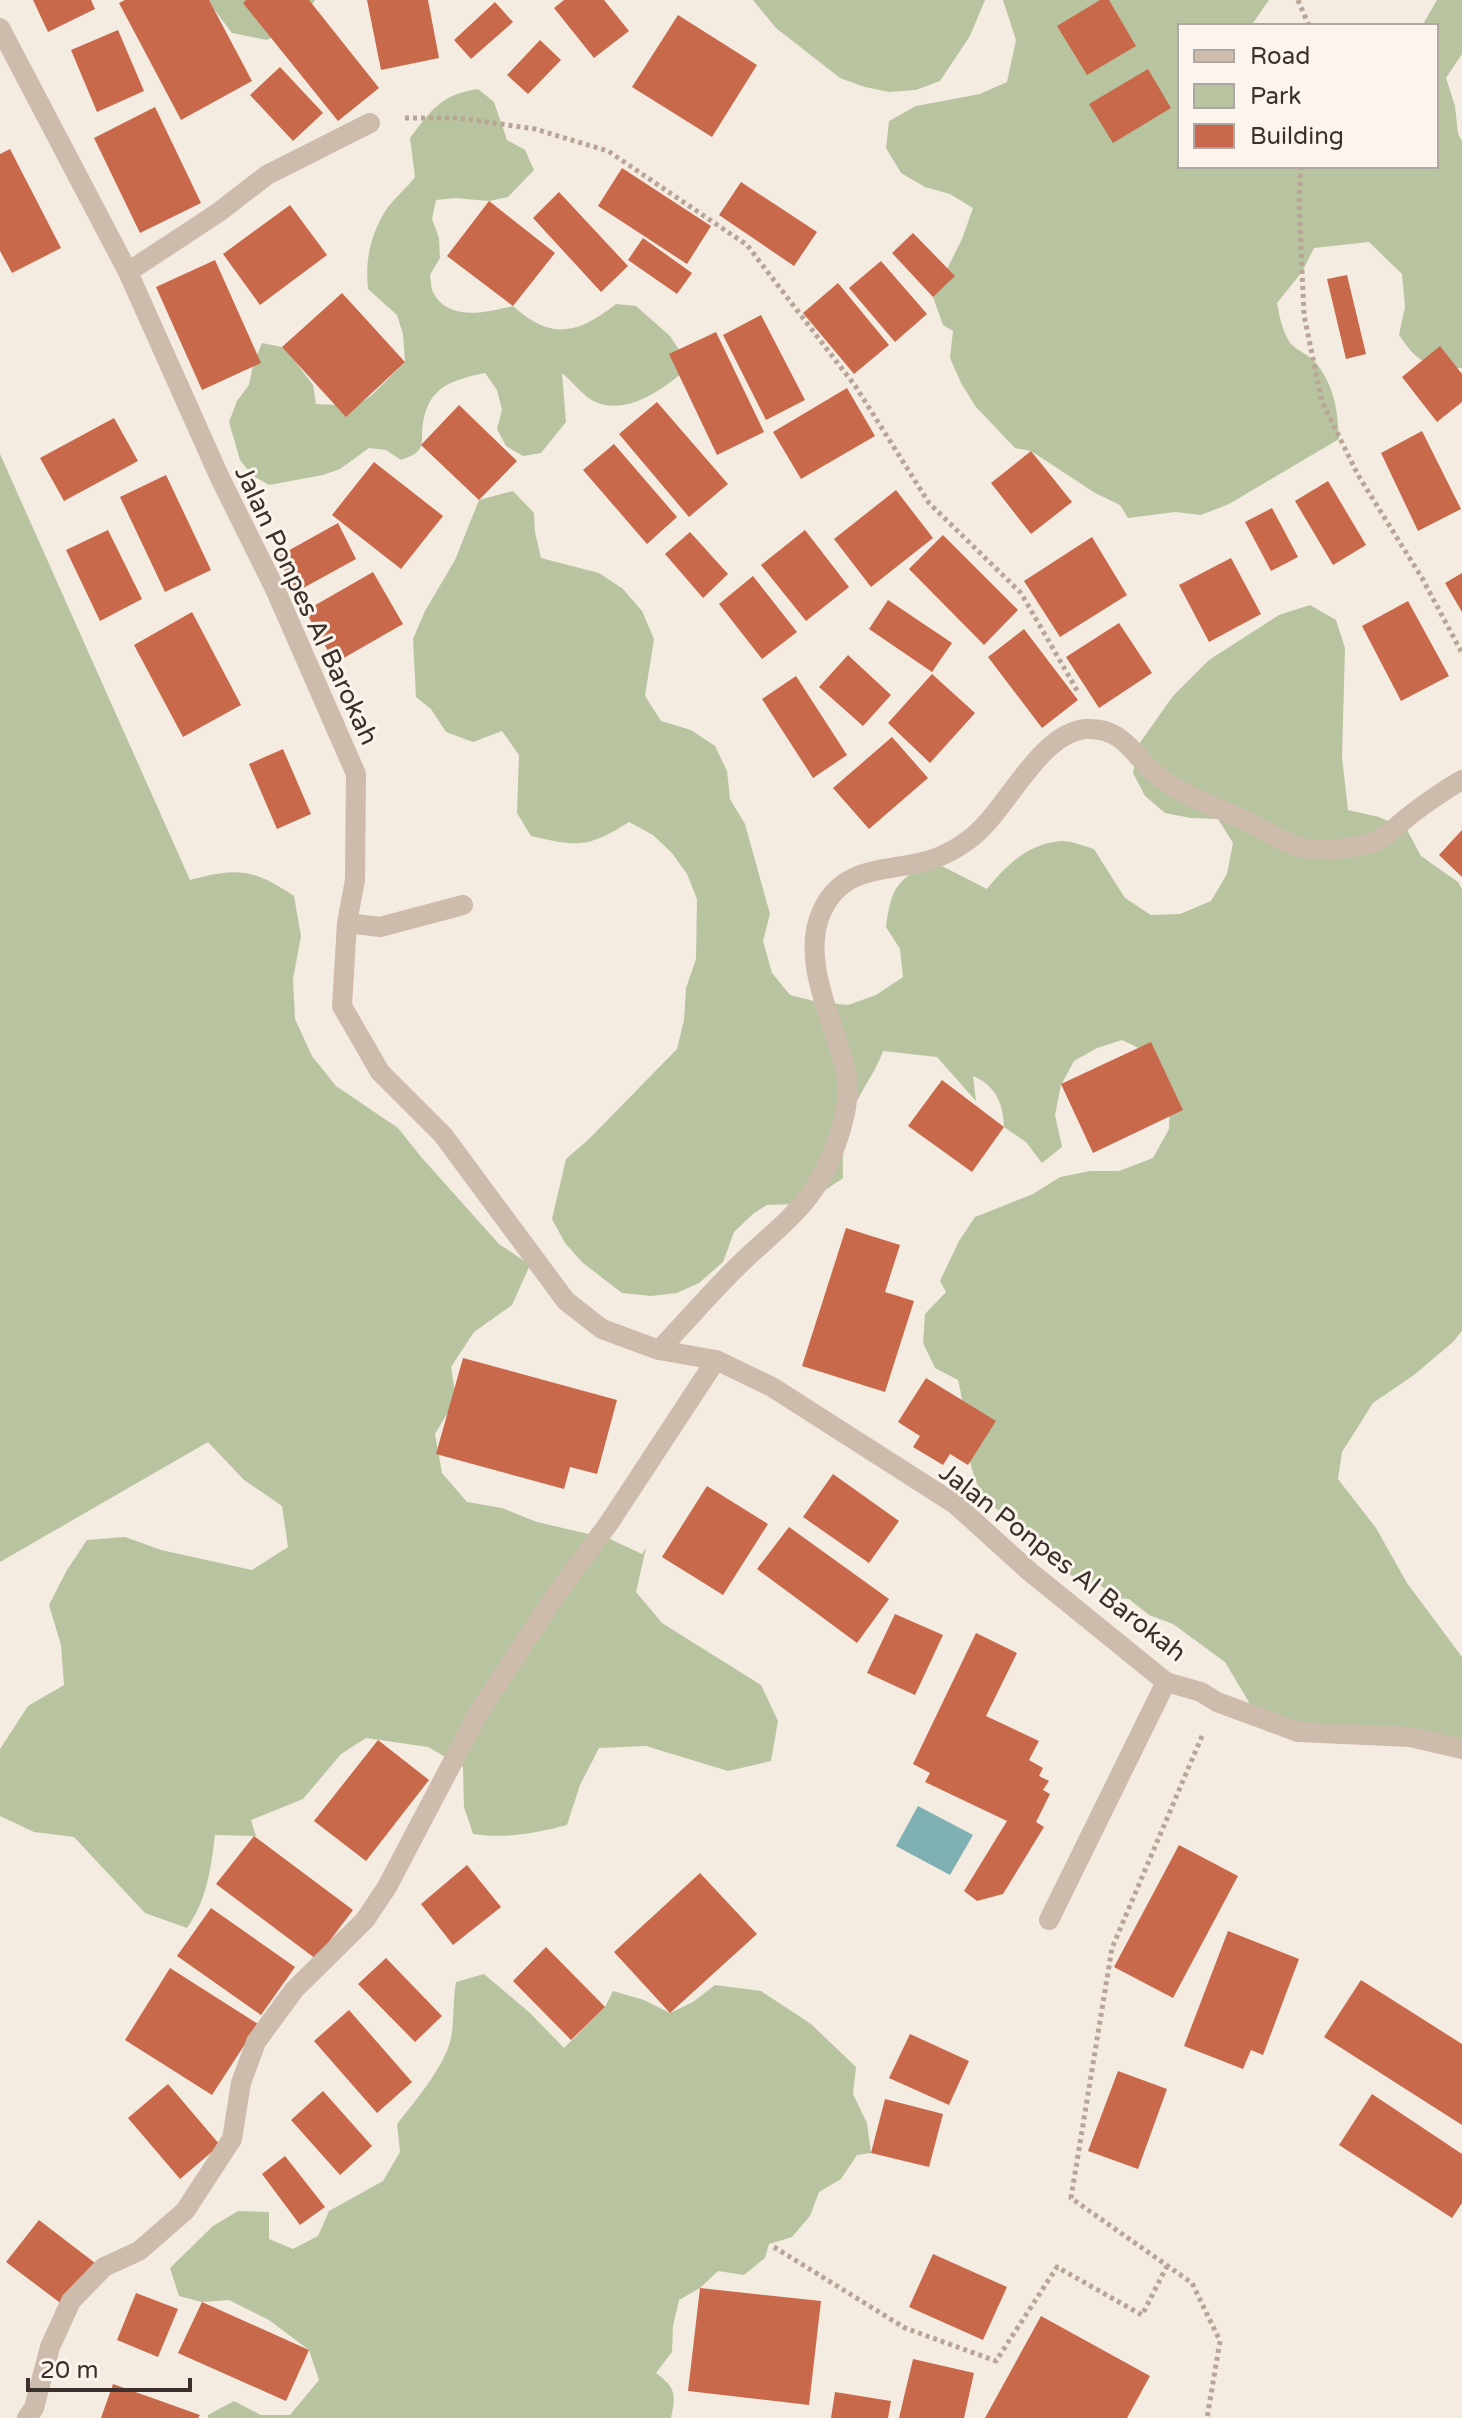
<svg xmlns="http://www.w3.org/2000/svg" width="1462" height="2418" font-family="'Varela Round',sans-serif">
  <rect width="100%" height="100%" fill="#f4ebe1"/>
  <path fill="#b8c4a0" d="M 207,0 L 315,0 L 299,25 L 267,40 L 232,33 Z
    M 753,0 L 985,0 L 970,36 L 940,81 L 916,90 L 889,92 L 865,87 L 840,78 L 776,28 Z
    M 1003,0 L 1269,0 L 1251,26 L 1180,26 L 1180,166 L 1436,166 L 1436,26 L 1422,26 L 1437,0 L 1462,0 L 1462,54 L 1446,78 L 1455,106 L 1458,134 L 1462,141 L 1462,368 C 1429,369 1417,362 1399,335 L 1405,307 L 1402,274 L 1369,242 L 1314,248 L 1302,272 L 1277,303 C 1279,315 1283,334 1291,344 C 1298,351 1309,355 1316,363 C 1334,386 1338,410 1339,439 L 1229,504 L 1201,515 L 1175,512 L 1128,518 L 1120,505 L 1095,493 L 1031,451 L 1015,448 L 976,407 L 961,383 L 950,358 L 953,331 L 943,325 L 933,297 L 962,239 L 973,208 L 950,194 L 925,187 L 901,173 L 886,148 L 889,121 L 916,106 L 980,94 L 1007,82 L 1016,40 Z
    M 478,89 L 494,102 L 507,140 L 525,150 L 534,170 L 508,197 L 489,201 L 455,198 L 436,200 L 432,219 L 439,238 L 440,258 L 430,275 C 431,281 431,290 434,294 C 450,322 488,312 513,306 C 551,341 578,334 616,304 L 636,306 L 670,336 L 681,353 L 682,373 C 658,393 621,418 590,399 C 580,392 572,381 562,373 L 566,422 L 541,453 L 523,456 L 506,446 L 497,429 L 502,410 L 497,390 L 485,373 C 446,381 425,390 422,432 C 422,438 423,446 418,451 C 415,455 406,458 401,460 L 386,450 L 369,448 L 340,469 L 323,475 L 269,485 L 253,476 L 240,460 L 229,422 L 237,401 L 249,385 L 253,365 L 262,343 L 282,347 L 288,352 L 313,385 L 316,404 L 357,406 L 373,394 L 405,362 L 403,334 L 397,315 L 368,289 C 365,261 370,235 386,210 C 393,199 406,189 415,177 L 410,138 C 431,110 442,94 478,89 Z
    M 0,454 L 190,880 C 238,867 253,869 294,896 L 301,936 L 293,979 L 295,1019 L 312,1056 L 336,1086 L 398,1128 L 422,1158 L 499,1244 L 530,1265 L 512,1305 L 474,1332 L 451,1367 L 456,1399 L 435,1434 L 442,1473 L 467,1502 L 502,1508 L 537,1522 L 610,1539 L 642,1554 L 646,1548 L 636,1592 L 662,1623 L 761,1685 L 778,1721 L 771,1761 L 728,1771 L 646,1746 L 599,1748 L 580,1785 L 567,1825 C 536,1833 506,1839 473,1834 L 464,1807 L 463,1767 L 428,1747 L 366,1738 L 341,1754 L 303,1799 L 251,1820 L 256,1836 L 215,1835 C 211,1868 207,1900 187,1928 L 145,1913 L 74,1837 L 34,1832 L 0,1816 L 0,1749 L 28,1706 L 64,1685 L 61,1645 L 49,1605 L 67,1570 L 87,1540 L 125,1537 L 161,1550 L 252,1570 L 288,1547 L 282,1506 L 244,1480 L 208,1442 L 0,1562 Z
    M 513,491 L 534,513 L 535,532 L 541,558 L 599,573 L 623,589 L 642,611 L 654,639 L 645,696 L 661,721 L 691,730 L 715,746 L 727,771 L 730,799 L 745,824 L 770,914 L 763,941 L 772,973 L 790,995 L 818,1002 L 848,1005 L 876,995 L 903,977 L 900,949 L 886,927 C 891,887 898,878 934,862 L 987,889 C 1006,865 1029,843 1062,841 C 1072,841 1084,846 1094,849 L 1125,898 L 1151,915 L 1180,914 L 1211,901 L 1227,874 L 1233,843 L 1218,819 L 1191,818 L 1165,813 L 1145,796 L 1133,773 L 1139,744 L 1173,696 L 1209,660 L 1279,615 L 1310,605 L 1336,620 L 1345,648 L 1342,757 L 1348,810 L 1379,817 L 1407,830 L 1421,856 L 1458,882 L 1462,889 L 1462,1331 L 1453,1342 L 1414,1375 L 1373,1403 L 1342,1452 L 1338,1479 L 1376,1528 L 1407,1583 L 1462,1657 L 1462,1753 L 1321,1729 L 1253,1709 L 1225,1662 L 1173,1624 L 1149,1615 L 1129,1599 L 1117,1598 L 1096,1582 L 1084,1588 C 1065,1570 1046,1548 1025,1532 C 1003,1513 982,1503 973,1473 C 964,1443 966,1411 958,1380 L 935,1368 L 923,1343 L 925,1314 L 946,1292 L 940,1281 L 959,1241 L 975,1217 L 1033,1194 L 1060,1177 L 1090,1171 L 1119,1171 L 1153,1158 L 1169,1129 L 1170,1099 L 1145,1051 L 1122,1040 L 1097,1048 L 1074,1061 L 1061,1085 L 1055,1115 L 1062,1147 L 1042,1163 L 1026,1142 L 1004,1127 C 1003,1103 996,1086 973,1076 L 976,1101 L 937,1057 L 883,1051 C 876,1070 868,1080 859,1097 C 844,1121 842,1150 843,1178 L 821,1193 L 797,1204 L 767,1205 L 754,1213 L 734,1232 L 723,1262 L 699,1283 L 677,1293 L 651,1296 L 622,1293 L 583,1263 L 565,1243 L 552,1219 L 566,1159 L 589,1139 L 677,1049 L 684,1020 L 686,988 L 696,959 L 697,899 L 687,874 L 672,853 L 653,835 L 629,822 C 588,848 578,847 531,836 L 517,813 L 519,755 L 502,731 L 473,742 L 446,732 L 431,709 L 416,697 L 413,639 L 425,611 L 455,560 L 479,500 Z
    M 484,1974 L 530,2013 L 564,2048 L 605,2007 L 613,1991 L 644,2000 L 670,2013 L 693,2002 L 715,1985 L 761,1991 L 811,2024 L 856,2067 L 853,2094 L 867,2123 L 871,2153 L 857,2155 L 841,2179 L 819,2192 L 810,2216 L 792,2237 L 769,2244 L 765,2258 L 744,2275 L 718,2271 L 700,2288 L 679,2300 L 673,2326 L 672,2352 L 656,2373 C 676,2388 676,2394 671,2418 L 208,2418 L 208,2415 L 234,2401 L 261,2415 L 290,2415 L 319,2380 L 309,2350 L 269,2320 L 229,2300 L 202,2302 L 179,2296 L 170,2268 L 213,2226 L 238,2211 L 269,2212 L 269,2239 L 293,2249 L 318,2236 L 329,2211 L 383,2181 L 400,2152 L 397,2124 C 415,2101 449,2062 452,2032 C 454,2016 453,1999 456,1982 Z"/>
  <path fill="#7fb0b2" d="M 918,1806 L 973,1835 L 950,1875 L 896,1846 Z"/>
  <path fill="#c8694b" d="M 33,0 L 91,0 L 95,9 L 48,32 Z
    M 125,0 L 209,0 L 252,81 L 181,120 L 119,3 Z
    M 246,0 L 309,0 L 379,88 L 338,121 L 243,3 Z
    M 367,0 L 428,0 L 439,58 L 381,70 Z
    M 564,0 L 604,0 L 629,31 L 594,58 L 554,8 Z
    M 1100,0 L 1109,0 L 1136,46 L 1087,75 L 1057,26 Z
    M 495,2 L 513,22 L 471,59 L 454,40 Z
    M 678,15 L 757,65 L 712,137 L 632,87 Z
    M 118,30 L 144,91 L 97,112 L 71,50 Z
    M 540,40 L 561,60 L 528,94 L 507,75 Z
    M 280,67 L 323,113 L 293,141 L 250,95 Z
    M 1148,69 L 1171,108 L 1113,143 L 1089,104 Z
    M 155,107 L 201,203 L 140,233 L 94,138 Z
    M 10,149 L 61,248 L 12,273 L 0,251 L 0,154 Z
    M 622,168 L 711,226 L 687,264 L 598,206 Z
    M 741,182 L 817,232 L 794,266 L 719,215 Z
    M 559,192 L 628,266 L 601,292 L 533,218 Z
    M 489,201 L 555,253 L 513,306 L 447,256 Z
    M 290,205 L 327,255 L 260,305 L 223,254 Z
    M 913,233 L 955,276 L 933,297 L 892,253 Z
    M 643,238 L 692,273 L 677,294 L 628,260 Z
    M 215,260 L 261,363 L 202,390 L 156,287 Z
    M 881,261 L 927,314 L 895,342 L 849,288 Z
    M 1347,275 L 1366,354 L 1346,359 L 1327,279 Z
    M 838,283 L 889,345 L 854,374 L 803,313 Z
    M 342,293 L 405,362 L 346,417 L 282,347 Z
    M 761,315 L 805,400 L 766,420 L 723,335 Z
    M 716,332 L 764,432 L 717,455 L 669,354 Z
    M 1440,346 L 1462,374 L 1462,402 L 1437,422 L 1402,377 Z
    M 847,388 L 875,436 L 801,479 L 773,432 Z
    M 657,402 L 728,484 L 689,517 L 619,434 Z
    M 459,405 L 517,461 L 479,500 L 421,445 Z
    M 114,418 L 138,461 L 64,501 L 40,458 Z
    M 1422,431 L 1461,509 L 1418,531 L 1381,453 Z
    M 614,444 L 677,517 L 647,544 L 583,470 Z
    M 1031,451 L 1072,502 L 1031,534 L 991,483 Z
    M 374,462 L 443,516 L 401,569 L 332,515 Z
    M 166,475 L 211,570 L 165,592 L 120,497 Z
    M 1328,481 L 1366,545 L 1333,565 L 1295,501 Z
    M 896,490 L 933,538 L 871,587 L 834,539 Z
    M 1272,508 L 1298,557 L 1271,571 L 1245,522 Z
    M 338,523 L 356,559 L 296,592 L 277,557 Z
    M 108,530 L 142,599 L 100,621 L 66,550 Z
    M 805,530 L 849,587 L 806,621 L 761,565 Z
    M 690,532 L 728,574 L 703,598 L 665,554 Z
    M 943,535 L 1018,610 L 984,645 L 909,569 Z
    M 1092,537 L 1127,595 L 1060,637 L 1024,581 Z
    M 1231,558 L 1261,614 L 1209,642 L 1179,585 Z
    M 373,572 L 403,624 L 335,663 L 305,611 Z
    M 1462,573 L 1462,612 L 1445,583 Z
    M 753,576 L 797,632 L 762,659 L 719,604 Z
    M 888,600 L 952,643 L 932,672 L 869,629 Z
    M 1408,601 L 1449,676 L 1401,701 L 1362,626 Z
    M 192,612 L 241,705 L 183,737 L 134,645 Z
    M 1119,623 L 1152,673 L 1099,708 L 1066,657 Z
    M 1024,629 L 1078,700 L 1042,728 L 988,657 Z
    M 848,655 L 891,695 L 863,726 L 819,687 Z
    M 932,674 L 975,713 L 930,763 L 888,723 Z
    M 796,676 L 847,755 L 813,778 L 762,699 Z
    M 892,737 L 928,778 L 869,829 L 833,788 Z
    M 283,749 L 311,814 L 277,829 L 249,764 Z
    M 1462,830 L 1462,877 L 1439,855 Z
    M 1151,1042 L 1183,1110 L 1093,1153 L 1061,1084 Z
    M 942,1080 L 1004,1127 L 972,1172 L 908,1126 Z
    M 846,1228 L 900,1245 L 885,1292 L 914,1301 L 885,1392 L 802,1366 Z
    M 463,1358 L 617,1400 L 597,1474 L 570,1467 L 564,1489 L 436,1454 Z
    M 926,1378 L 996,1421 L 968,1465 L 950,1454 L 943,1465 L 913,1447 L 920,1436 L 898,1422 Z
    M 833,1474 L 899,1521 L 869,1563 L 803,1517 Z
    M 707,1486 L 768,1524 L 723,1595 L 662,1557 Z
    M 789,1527 L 889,1599 L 857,1643 L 757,1569 Z
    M 895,1614 L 943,1635 L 915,1695 L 867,1673 Z
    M 976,1633 L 1017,1653 L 986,1716 L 1039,1741 L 1029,1760 L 1043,1768 L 1039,1776 L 1049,1781 L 1043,1790 L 1050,1794 L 1036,1822 L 1044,1827 L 1003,1894 L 977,1901 L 964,1891 L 1007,1821 L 925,1782 L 930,1773 L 913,1764 Z
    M 378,1740 L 429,1780 L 366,1861 L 314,1821 Z
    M 254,1836 L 353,1910 L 316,1959 L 216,1884 Z
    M 1179,1845 L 1238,1876 L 1173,1998 L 1114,1967 Z
    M 467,1865 L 501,1907 L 453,1945 L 421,1904 Z
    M 700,1873 L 757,1934 L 670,2013 L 614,1952 Z
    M 211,1908 L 295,1967 L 261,2015 L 177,1956 Z
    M 1228,1931 L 1299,1959 L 1263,2055 L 1251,2050 L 1243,2069 L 1184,2046 Z
    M 546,1947 L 605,2007 L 571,2040 L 513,1981 Z
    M 386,1958 L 442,2016 L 415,2042 L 358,1984 Z
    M 170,1968 L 258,2024 L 212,2095 L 125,2040 Z
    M 1361,1980 L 1462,2044 L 1462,2125 L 1324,2037 Z
    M 349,2010 L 412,2082 L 377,2113 L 314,2041 Z
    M 910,2034 L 969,2061 L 949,2105 L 889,2078 Z
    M 1118,2071 L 1167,2089 L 1138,2169 L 1088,2151 Z
    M 168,2084 L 220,2145 L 180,2179 L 128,2118 Z
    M 323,2091 L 372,2146 L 340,2175 L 291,2120 Z
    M 1372,2094 L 1462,2154 L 1462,2203 L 1452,2218 L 1339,2145 Z
    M 885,2099 L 943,2114 L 929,2167 L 871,2153 Z
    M 285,2156 L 325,2207 L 300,2225 L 262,2174 Z
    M 39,2220 L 95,2263 L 63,2305 L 6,2262 Z
    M 933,2254 L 1007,2287 L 983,2340 L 909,2307 Z
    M 700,2288 L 821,2301 L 809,2405 L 688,2391 Z
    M 136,2293 L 178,2309 L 158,2357 L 117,2340 Z
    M 202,2302 L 309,2350 L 286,2401 L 178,2353 Z
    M 1041,2316 L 1150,2376 L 1127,2418 L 985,2418 Z
    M 913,2359 L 974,2373 L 964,2418 L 899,2418 Z
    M 113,2384 L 200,2415 L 198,2418 L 101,2418 Z
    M 835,2392 L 891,2401 L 888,2418 L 831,2418 Z"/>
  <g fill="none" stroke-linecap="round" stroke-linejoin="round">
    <path stroke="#b9a596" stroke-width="5" stroke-dasharray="4 4" stroke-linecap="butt" d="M 1298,0 L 1309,26
      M 405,118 L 459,118 L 535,129 L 608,151 L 747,245 L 856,387 L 929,503 L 1021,593 L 1078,692
      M 1301,166 L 1299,202 L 1304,315 L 1322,402 L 1358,475 L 1422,578 L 1462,653
      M 1202,1736 L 1112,1948 L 1071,2198 L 1192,2283 L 1220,2341 L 1207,2418
      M 774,2247 L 905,2328 L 996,2361 L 1057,2267 L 1142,2315 L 1167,2266"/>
    <path stroke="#cdbbac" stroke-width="20" d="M 1049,1920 L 1166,1682"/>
    <path stroke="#cdbbac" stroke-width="20" d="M 0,28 L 128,272 L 220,478 L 275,589 L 356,774 L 355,880 L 347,923 L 342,1006 L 380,1072 L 443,1135 L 566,1301 L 602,1329 L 659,1350 L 716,1360 L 772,1387 L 955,1504 L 1029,1571 L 1166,1682 L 1201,1692 L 1217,1702 L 1298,1732 L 1410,1737 L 1462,1749
      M 128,272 L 219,212 L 267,175 L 370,123
      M 347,923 L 380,927 L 463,905
      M 659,1350 C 686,1322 711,1292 739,1265 C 790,1216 819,1202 841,1129 C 846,1112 850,1090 846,1072 C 835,1023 799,960 822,911 C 843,865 886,872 927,861 C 941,857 956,849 967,841 C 1005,816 1037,733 1086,729 C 1124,727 1133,756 1158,776 C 1185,797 1219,808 1250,823 C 1268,832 1288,846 1308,849 C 1323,852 1365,847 1378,840 C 1389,834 1399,824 1409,816 C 1426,803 1443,791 1462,780
      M 27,2418 L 34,2408 L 50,2347 L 71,2301 L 104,2267 L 139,2251 L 185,2211 L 232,2139 L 241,2083 L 256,2042 L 294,1990 L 365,1920 L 387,1887 L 480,1710 L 557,1593 L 609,1523 L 716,1360"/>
  </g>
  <g text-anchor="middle" stroke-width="6" stroke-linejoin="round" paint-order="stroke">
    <g font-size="26" fill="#3b302b" stroke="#fbf5ee">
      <text transform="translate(307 605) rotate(65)" y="9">Jalan Ponpes Al Barokah</text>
      <text transform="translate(1063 1562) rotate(38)" y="9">Jalan Ponpes Al Barokah</text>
    </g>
  </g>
  <rect x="1178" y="24" width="260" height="144" fill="#fbf5ee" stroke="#aea6a0" stroke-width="2"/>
  <rect x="1194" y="50" width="40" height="12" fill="#cdbbac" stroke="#aea6a0" stroke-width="2"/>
  <text x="1250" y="64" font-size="24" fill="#3b302b">Road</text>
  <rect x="1194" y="84" width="40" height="24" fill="#b8c4a0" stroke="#aea6a0" stroke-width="2"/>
  <text x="1250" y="104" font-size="24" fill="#3b302b">Park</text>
  <rect x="1194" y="124" width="40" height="24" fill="#c8694b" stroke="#aea6a0" stroke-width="2"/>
  <text x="1250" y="144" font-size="24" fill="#3b302b">Building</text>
  <path d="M28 2378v12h162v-12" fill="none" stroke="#3b302b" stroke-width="4"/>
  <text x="40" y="2378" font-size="24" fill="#3b302b" stroke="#fbf5ee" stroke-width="6" paint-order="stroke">20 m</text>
</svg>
